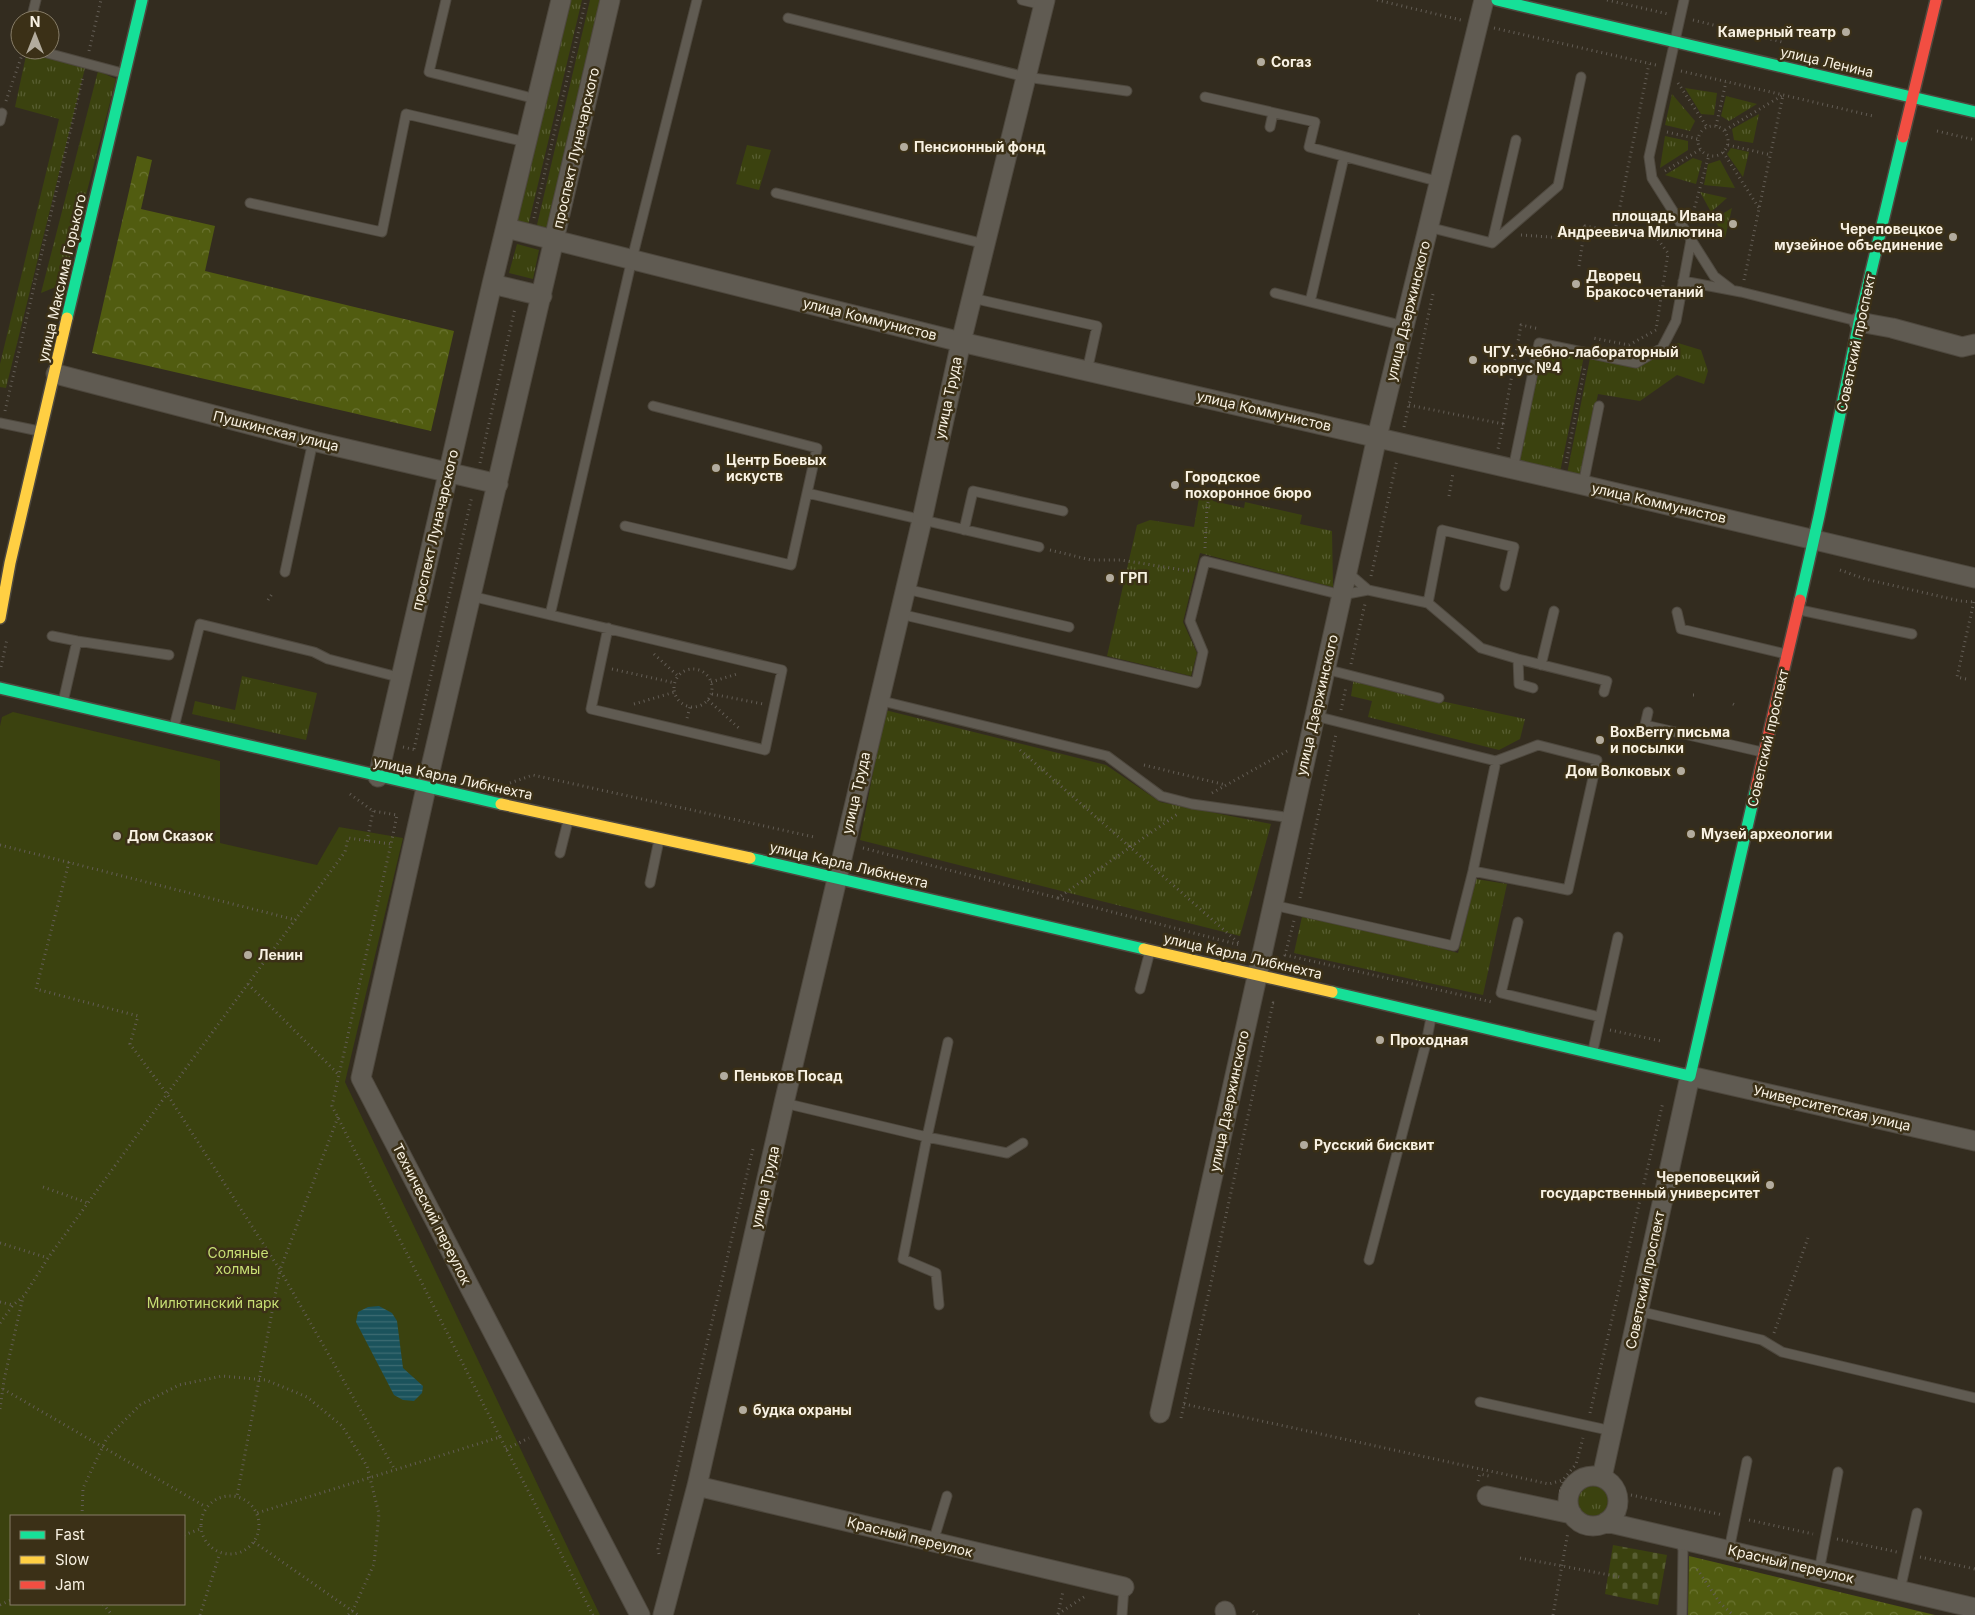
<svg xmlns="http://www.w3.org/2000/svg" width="1975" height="1615" font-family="Inter,sans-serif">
  <defs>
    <pattern id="grass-tufts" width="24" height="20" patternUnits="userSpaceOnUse" patternTransform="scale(1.25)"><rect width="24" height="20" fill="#3b420f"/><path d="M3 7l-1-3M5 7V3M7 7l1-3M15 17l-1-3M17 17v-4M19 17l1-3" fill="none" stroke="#585e32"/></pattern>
    <pattern id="forest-crowns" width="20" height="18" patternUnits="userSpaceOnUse" patternTransform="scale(1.25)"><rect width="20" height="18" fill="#515c10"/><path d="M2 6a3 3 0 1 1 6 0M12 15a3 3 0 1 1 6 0" fill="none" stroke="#6b7432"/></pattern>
    <pattern id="cemetery-stones" width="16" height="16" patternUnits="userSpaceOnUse" patternTransform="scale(1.25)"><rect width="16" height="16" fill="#3b420f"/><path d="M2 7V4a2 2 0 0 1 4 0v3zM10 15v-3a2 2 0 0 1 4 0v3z" fill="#585e32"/></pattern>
    <pattern id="water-rules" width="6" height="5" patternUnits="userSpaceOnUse" patternTransform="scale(1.25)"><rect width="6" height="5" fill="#1b535c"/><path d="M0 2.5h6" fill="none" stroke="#3d6c73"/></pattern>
  </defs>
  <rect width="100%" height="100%" fill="#332c1f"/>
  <path fill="url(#grass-tufts)" d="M 568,0 L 582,0 L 528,226 L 514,222 Z
    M 590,0 L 603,0 L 549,231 L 536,229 Z
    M 27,51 L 86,64 L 6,388 L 0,387 L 0,364 L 59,119 L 15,107 Z
    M 98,71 L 116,79 L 63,284 L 41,293 Z
    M 1685,88 L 1717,93 L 1714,115 L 1701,114 Z
    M 1672,94 L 1695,121 L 1690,131 L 1665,125 Z
    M 1726,96 L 1757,104 L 1729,121 L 1721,116 Z
    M 1759,114 L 1753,143 L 1734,140 L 1732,129 Z
    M 1665,136 L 1688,141 L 1688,150 L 1660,168 Z
    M 747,145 L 771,150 L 759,190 L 736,184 Z
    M 1731,148 L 1749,152 L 1743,177 L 1727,154 Z
    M 1693,158 L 1702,161 L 1696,184 L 1665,175 Z
    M 1720,160 L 1735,188 L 1704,185 L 1708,164 Z
    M 1700,192 L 1727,198 L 1711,212 Z
    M 1732,208 L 1725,238 L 1714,219 Z
    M 517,244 L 539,250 L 533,279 L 509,273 Z
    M 1678,343 L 1701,350 L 1708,371 L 1704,384 L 1677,375 L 1640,401 L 1598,394 L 1581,477 L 1567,474 L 1590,358 L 1637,367 Z
    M 1542,348 L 1584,356 L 1560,472 L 1519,464 Z
    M 1200,492 L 1210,494 L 1213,501 L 1244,508 L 1245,502 L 1302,515 L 1300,524 L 1332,531 L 1333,587 L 1200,553 L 1183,622 L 1197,653 L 1191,676 L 1107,656 L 1137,525 L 1150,520 L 1194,527 Z
    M 242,676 L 317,693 L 306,740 L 192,714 L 195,701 L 235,710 Z
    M 1354,677 L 1441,701 L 1525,719 L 1520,739 L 1499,750 L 1368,717 L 1372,701 L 1351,696 Z
    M 885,710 L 1106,765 L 1160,802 L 1271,824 L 1240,936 L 860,840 Z
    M 1476,879 L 1507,884 L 1483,995 L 1294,953 L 1303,912 L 1458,953 Z
    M1578 1501a15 15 0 1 1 30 0a15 15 0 1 1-30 0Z"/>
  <path fill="url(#forest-crowns)" d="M 137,156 L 152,160 L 141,209 L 215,226 L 205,271 L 454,331 L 431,431 L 92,353 Z
    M 1689,1556 L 1935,1615 L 1688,1615 Z"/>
  <path fill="url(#cemetery-stones)" d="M 1613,1545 L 1667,1555 L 1658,1605 L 1605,1594 Z"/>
  <path fill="#3b420f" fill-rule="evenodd" d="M 13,712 L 220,761 L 220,843 L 317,865 L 339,827 L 403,838 L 345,1082 L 600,1615 L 0,1615 L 0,726 L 2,717 ZM 11,1516 L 184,1516 L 184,1604 L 11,1604 Z"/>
  <path fill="url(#water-rules)" d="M 379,1306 L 392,1313 L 397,1321 L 403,1368 L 423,1386 L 422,1393 L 414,1401 L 403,1400 L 394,1395 L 356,1322 L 358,1312 L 368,1307 Z"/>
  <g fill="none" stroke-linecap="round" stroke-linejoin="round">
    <defs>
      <path id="lane" d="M 446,0 L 429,72 L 536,99
        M 1022,0 L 1043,5
        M 1684,0 L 1649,157 L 1652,178 L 1714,276 L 1731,289
        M 788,18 L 1026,77 L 1127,91
        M 31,20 L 36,0
        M 36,50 L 122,73
        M 1205,97 L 1315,122 L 1309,147 L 1440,182
        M 0,121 L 2,113
        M 1270,127 L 1273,113
        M 776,193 L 985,244
        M 250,203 L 382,232 L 406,114 L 526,142
        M 1428,227 L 1492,243 L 1516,140
        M 1492,243 L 1558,186 L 1581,77
        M 1683,281 L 1741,292 L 1857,321
        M 1275,293 L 1404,326
        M 972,298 L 1097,326 L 1087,371
        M 1310,302 L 1344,157
        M 653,406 L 817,448 L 807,493
        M 0,423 L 39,431
        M 1513,469 L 1539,343 L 1636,363 L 1662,348 L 1676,321 L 1691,240
        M 1583,485 L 1599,406
        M 625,526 L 791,565 L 807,493 L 1039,547
        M 964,530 L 973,491 L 1063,511
        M 285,572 L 313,441
        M 1347,572 L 1368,590 L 1428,603 L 1442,530 L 1514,547 L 1505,586
        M 906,589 L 1069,627
        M 471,596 L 765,666 L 782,670 L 765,750 L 591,709 L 608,628
        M 1428,603 L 1481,648 L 1518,659 L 1519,684 L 1533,688
        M 1800,610 L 1912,634
        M 1677,612 L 1681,629 L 1786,654
        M 900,614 L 1196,683 L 1203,652 L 1190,621 L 1205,561 L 1342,595 L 1368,590
        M 550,615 L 632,259 L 697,0
        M 52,636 L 77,641 L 169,655
        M 1518,659 L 1607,681 L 1604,692
        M 1541,665 L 1554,611
        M 1325,669 L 1439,698
        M 878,700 L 1107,756 L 1161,796 L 1192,804 L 1292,818
        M 63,702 L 77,641
        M 1648,712 L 1645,725 L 1762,752
        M 1315,716 L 1496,761 L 1538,745 L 1597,760 L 1568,890 L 1473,871
        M 174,727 L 200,624 L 314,652 L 328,659 L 402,678
        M 560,853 L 568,821
        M 650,883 L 659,840
        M 1273,905 L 1454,946 L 1473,871 L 1496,761
        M 1518,922 L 1501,993 L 1600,1017
        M 1140,989 L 1150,951
        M 948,1042 L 927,1137 L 1007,1153 L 1023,1143
        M 1593,1050 L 1618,937
        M 784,1103 L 927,1137 L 903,1259 L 936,1273 L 939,1305
        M 1369,1260 L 1426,1043 L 1431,1018
        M 1638,1311 L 1762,1340 L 1782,1352 L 1975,1398
        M 1480,1402 L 1612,1431
        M 1680,1539 L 1683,1550 L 1682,1615
        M 933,1542 L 947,1496
        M 1729,1550 L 1747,1461
        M 1819,1571 L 1838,1472
        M 1900,1590 L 1917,1513
        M 1122,1615 L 1124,1587"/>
      <path id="street" d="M 610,0 L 426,788 L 361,1078 L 640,1615
        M 506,228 L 961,342 L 1583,485 L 1975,578
        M 492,284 L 542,296
        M 1859,322 L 1892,328 L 1962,347 L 1975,344
        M 56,374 L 313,441 L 498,484
        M 378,777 L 492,284 L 561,0
        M 1160,1413 L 1377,437 L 1484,0
        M1568 1501a25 25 0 1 1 50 0a25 25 0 1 1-50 0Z
        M 1602,1477 L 1690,1076 L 1975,1141
        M 697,1486 L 1124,1587
        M 1487,1496 L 1572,1514
        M 1606,1522 L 1975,1608
        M 1225,1611 L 1226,1615
        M 663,1615 L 697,1486 L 784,1103 L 922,520 L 961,342 L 1045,0"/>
      <path id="fast" d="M 1497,0 L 1975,112
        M 67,318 L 142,0
        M 1800,600 L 1819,516 L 1859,322 L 1903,137
        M 0,688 L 501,804
        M 750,858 L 1144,949
        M 1332,992 L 1690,1076 L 1756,788"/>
      <path id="slow" d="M 0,618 L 10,563 L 67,318
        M 501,804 L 750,858
        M 1144,949 L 1332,992"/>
      <path id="jam" d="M 1903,137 L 1936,0
        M 1756,788 L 1800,600"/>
    </defs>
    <use href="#lane" stroke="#4e483e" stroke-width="11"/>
    <use href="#street" stroke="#4e483e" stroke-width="21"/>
    <use href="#fast" stroke="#4e483e" stroke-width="14"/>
    <use href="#slow" stroke="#4e483e" stroke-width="14"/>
    <use href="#jam" stroke="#4e483e" stroke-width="14"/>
    <path stroke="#635d55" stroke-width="3" stroke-dasharray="1 4" stroke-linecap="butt" d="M 1377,0 L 1461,20
      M 1607,0 L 1668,14
      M 1693,20 L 1782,42
      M 1494,28 L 1656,65
      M 89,51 L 101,0
      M 1681,71 L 1873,116
      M 1678,83 L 1707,127
      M 6,101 L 23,52
      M1698 141a15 15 0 1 1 30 0a15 15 0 1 1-30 0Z
      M 1716,126 L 1726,82
      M 1725,130 L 1783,95
      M 1937,131 L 1975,140
      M 1667,132 L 1698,139
      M 1728,145 L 1771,155
      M 1723,152 L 1759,208
      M 1665,171 L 1701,149
      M 1692,217 L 1709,155
      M 534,218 L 586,0
      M 1615,231 L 1649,64
      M 1521,235 L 1564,238 L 1585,227
      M 1579,266 L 1585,226 L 1657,238 L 1668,253 L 1656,330 L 1629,345 L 1593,338
      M 1744,280 L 1783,95
      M 1409,405 L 1503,424 L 1498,449
      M 5,411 L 83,76
      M 1503,424 L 1521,325 L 1540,329
      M 1404,427 L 1433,294
      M 480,463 L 515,308
      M 1566,463 L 1585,366
      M 1449,496 L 1453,473
      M 1205,548 L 1207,507 L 1210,494
      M 1050,550 L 1091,560 L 1121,560 L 1189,571
      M 1840,570 L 1865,579 L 1960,601 L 1975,602
      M 1371,576 L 1397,460
      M 268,600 L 272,594
      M 654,654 L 678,676
      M 1351,664 L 1365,604
      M 1,667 L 7,639
      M674 688a19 19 0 1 1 38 0a19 19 0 1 1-38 0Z
      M 612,669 L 675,683
      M 1966,679 L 1957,677 L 1974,601
      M 711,682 L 737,674
      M 712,694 L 763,704
      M 1693,695 L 1697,695
      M 708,700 L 741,730
      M 634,704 L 675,692
      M 1733,704 L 1737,706
      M 1341,710 L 1346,687
      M 687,718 L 690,707
      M 403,747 L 416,750
      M 414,749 L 472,496
      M 1020,750 L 1241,945
      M 1144,765 L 1226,785
      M 510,783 L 533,775 L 814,837
      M 1212,793 L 1289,750
      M 350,794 L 373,811 L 397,815 L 391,844
      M 367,841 L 373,811
      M 0,845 L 296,920
      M 863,848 L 1058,898 L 1179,813
      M 69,862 L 36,989 L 138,1016 L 130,1044 L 167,1094 L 280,1270 L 237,1496
      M 1058,898 L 1240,945
      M 1300,898 L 1336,734
      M 1294,921 L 1285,955 L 1492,1002
      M 248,984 L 339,1075
      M 1610,1030 L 1661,1041
      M 338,1117 L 280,1270 L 395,1470
      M 43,1187 L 88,1203
      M 0,1243 L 48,1258
      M 0,1302 L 13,1305
      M 0,1323 L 13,1305 L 24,1296 L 48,1258 L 167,1094 L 345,852 L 348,838 L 391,844 L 332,1106 L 500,1437 L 257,1513
      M 1774,1333 L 1809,1235
      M 3,1389 L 206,1507
      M 1184,1404 L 1549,1484 L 1563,1480
      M 0,1409 L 4,1380 L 23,1297
      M 1590,1413 L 1663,1102
      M 1181,1418 L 1273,1003 L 1276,1004
      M 500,1437 L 593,1615
      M 506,1449 L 529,1438
      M 1478,1481 L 1480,1474 L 1489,1476
      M 1559,1491 L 1561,1491 L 1563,1480 L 1576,1464 L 1583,1438
      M 1631,1495 L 1723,1515
      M201 1525a29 29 0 1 1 58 0a29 29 0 1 1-58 0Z
      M 82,1516 L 83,1488 L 107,1438 L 140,1405 L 179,1385 L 222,1376 L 266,1380 L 307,1397 L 342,1426 L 367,1466 L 379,1514 L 374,1564 L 353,1610 L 348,1615
      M 1749,1520 L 1813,1534
      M 184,1535 L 200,1529
      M 1837,1539 L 1897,1552
      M 254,1542 L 358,1615
      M 659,1554 L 658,1549 L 753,1149
      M 1920,1557 L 1975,1569
      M 1520,1558 L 1620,1577
      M 1697,1569 L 1720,1603 L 1733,1615
      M 103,1604 L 112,1615
      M 0,1605 L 11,1600
      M 1253,1611 L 1257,1615
      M 1058,1614 L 1084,1597
      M 1058,1614 L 1063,1591
      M 200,1615 L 220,1553
      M 1419,1615 L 1422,1612
      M 1553,1615 L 1568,1532"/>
    <use href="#lane" stroke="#605b52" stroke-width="9"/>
    <use href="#street" stroke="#605b52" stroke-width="19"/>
    <use href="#fast" stroke="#16e098" stroke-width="11"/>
    <use href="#slow" stroke="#ffcf43" stroke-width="11"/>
    <use href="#jam" stroke="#f24e42" stroke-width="11"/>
  </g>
  <g fill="#b3ac9e" stroke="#3b3017" stroke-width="2">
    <circle cx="1846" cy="32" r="5"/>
    <circle cx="1261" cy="62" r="5"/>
    <circle cx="904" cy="147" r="5"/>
    <circle cx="1733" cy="224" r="5"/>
    <circle cx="1953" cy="237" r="5"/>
    <circle cx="1576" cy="284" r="5"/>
    <circle cx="1473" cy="360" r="5"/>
    <circle cx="716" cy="468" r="5"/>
    <circle cx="1175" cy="485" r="5"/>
    <circle cx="1110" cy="578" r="5"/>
    <circle cx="1600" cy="740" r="5"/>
    <circle cx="1681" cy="771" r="5"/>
    <circle cx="1691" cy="834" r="5"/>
    <circle cx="117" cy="836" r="5"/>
    <circle cx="248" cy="955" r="5"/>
    <circle cx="1380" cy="1040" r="5"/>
    <circle cx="724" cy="1076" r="5"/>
    <circle cx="1304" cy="1145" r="5"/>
    <circle cx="1770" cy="1185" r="5"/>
    <circle cx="743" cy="1410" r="5"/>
  </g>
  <g text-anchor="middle" stroke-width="5" stroke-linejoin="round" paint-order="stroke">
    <g font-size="14" font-weight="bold" fill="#f8f1e2" stroke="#3b3017" text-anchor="start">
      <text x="1836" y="37" text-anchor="end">Камерный театр</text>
      <text x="1271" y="67">Согаз</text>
      <text x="914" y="152">Пенсионный фонд</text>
      <text x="1723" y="221" text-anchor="end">площадь Ивана<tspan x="1723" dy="16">Андреевича Милютина</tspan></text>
      <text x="1943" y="234" text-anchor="end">Череповецкое<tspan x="1943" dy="16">музейное объединение</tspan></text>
      <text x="1586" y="281">Дворец<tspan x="1586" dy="16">Бракосочетаний</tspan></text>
      <text x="1483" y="357">ЧГУ. Учебно-лабораторный<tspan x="1483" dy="16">корпус №4</tspan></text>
      <text x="726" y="465">Центр Боевых<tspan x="726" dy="16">искуств</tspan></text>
      <text x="1185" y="482">Городское<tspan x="1185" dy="16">похоронное бюро</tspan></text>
      <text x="1120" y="583">ГРП</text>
      <text x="1610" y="737">BoxBerry письма<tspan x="1610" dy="16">и посылки</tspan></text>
      <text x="1671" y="776" text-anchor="end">Дом Волковых</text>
      <text x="1701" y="839">Музей археологии</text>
      <text x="127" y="841">Дом Сказок</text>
      <text x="258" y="960">Ленин</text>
      <text x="1390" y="1045">Проходная</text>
      <text x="734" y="1081">Пеньков Посад</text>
      <text x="1314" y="1150">Русский бисквит</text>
      <text x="1760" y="1182" text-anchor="end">Череповецкий<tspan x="1760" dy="16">государственный университет</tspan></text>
      <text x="753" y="1415">будка охраны</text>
    </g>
    <g font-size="14" fill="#f8f1e2" stroke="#3b3017">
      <text transform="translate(1827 62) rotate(13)" y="5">улица Ленина</text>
      <text transform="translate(576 148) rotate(-77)" y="5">проспект Луначарского</text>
      <text transform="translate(62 278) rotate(-77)" y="5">улица Максима Горького</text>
      <text transform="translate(1408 311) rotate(-76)" y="5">улица Дзержинского</text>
      <text transform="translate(870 319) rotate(14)" y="5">улица Коммунистов</text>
      <text transform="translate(1856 343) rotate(-78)" y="5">Советский проспект</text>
      <text transform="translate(948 398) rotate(-78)" y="5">улица Труда</text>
      <text transform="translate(1264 411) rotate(13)" y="5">улица Коммунистов</text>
      <text transform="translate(276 431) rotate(14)" y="5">Пушкинская улица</text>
      <text transform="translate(1659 503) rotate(13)" y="5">улица Коммунистов</text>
      <text transform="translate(435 530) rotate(-77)" y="5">проспект Луначарского</text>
      <text transform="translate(1317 705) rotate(-77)" y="5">улица Дзержинского</text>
      <text transform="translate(1768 738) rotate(-77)" y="5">Советский проспект</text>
      <text transform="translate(453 778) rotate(12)" y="5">улица Карла Либкнехта</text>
      <text transform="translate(856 793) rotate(-77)" y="5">улица Труда</text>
      <text transform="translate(849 865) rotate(13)" y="5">улица Карла Либкнехта</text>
      <text transform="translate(1243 956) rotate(13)" y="5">улица Карла Либкнехта</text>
      <text transform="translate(1229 1101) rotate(-78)" y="5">улица Дзержинского</text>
      <text transform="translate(1832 1108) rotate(13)" y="5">Университетская улица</text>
      <text transform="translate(765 1187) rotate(-77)" y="5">улица Труда</text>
      <text transform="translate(432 1214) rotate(63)" y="5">Технический переулок</text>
      <text transform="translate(1645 1280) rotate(-78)" y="5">Советский проспект</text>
      <text transform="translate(910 1537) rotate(14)" y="5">Красный переулок</text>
      <text transform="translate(1791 1564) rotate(13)" y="5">Красный переулок</text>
    </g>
    <g font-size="14" fill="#c8df74" stroke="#3b3017">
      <text x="238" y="1258">Соляные<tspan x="238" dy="16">холмы</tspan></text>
      <text x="213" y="1308">Милютинский парк</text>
    </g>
  </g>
  <rect x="10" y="1515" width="175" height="90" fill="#3b3017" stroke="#877d68"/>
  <rect x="20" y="1531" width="25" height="8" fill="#16e098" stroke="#877d68"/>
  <text x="55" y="1540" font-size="15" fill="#f8f1e2">Fast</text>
  <rect x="20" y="1556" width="25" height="8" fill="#ffcf43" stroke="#877d68"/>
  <text x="55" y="1565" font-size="15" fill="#f8f1e2">Slow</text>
  <rect x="20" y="1581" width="25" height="8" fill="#f24e42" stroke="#877d68"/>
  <text x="55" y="1590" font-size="15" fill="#f8f1e2">Jam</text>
  <g transform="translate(35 35)"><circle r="24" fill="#3b3017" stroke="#877d68"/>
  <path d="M0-4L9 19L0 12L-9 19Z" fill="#b3ac9e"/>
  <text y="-8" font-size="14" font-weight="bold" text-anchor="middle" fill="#f8f1e2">N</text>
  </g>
</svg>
